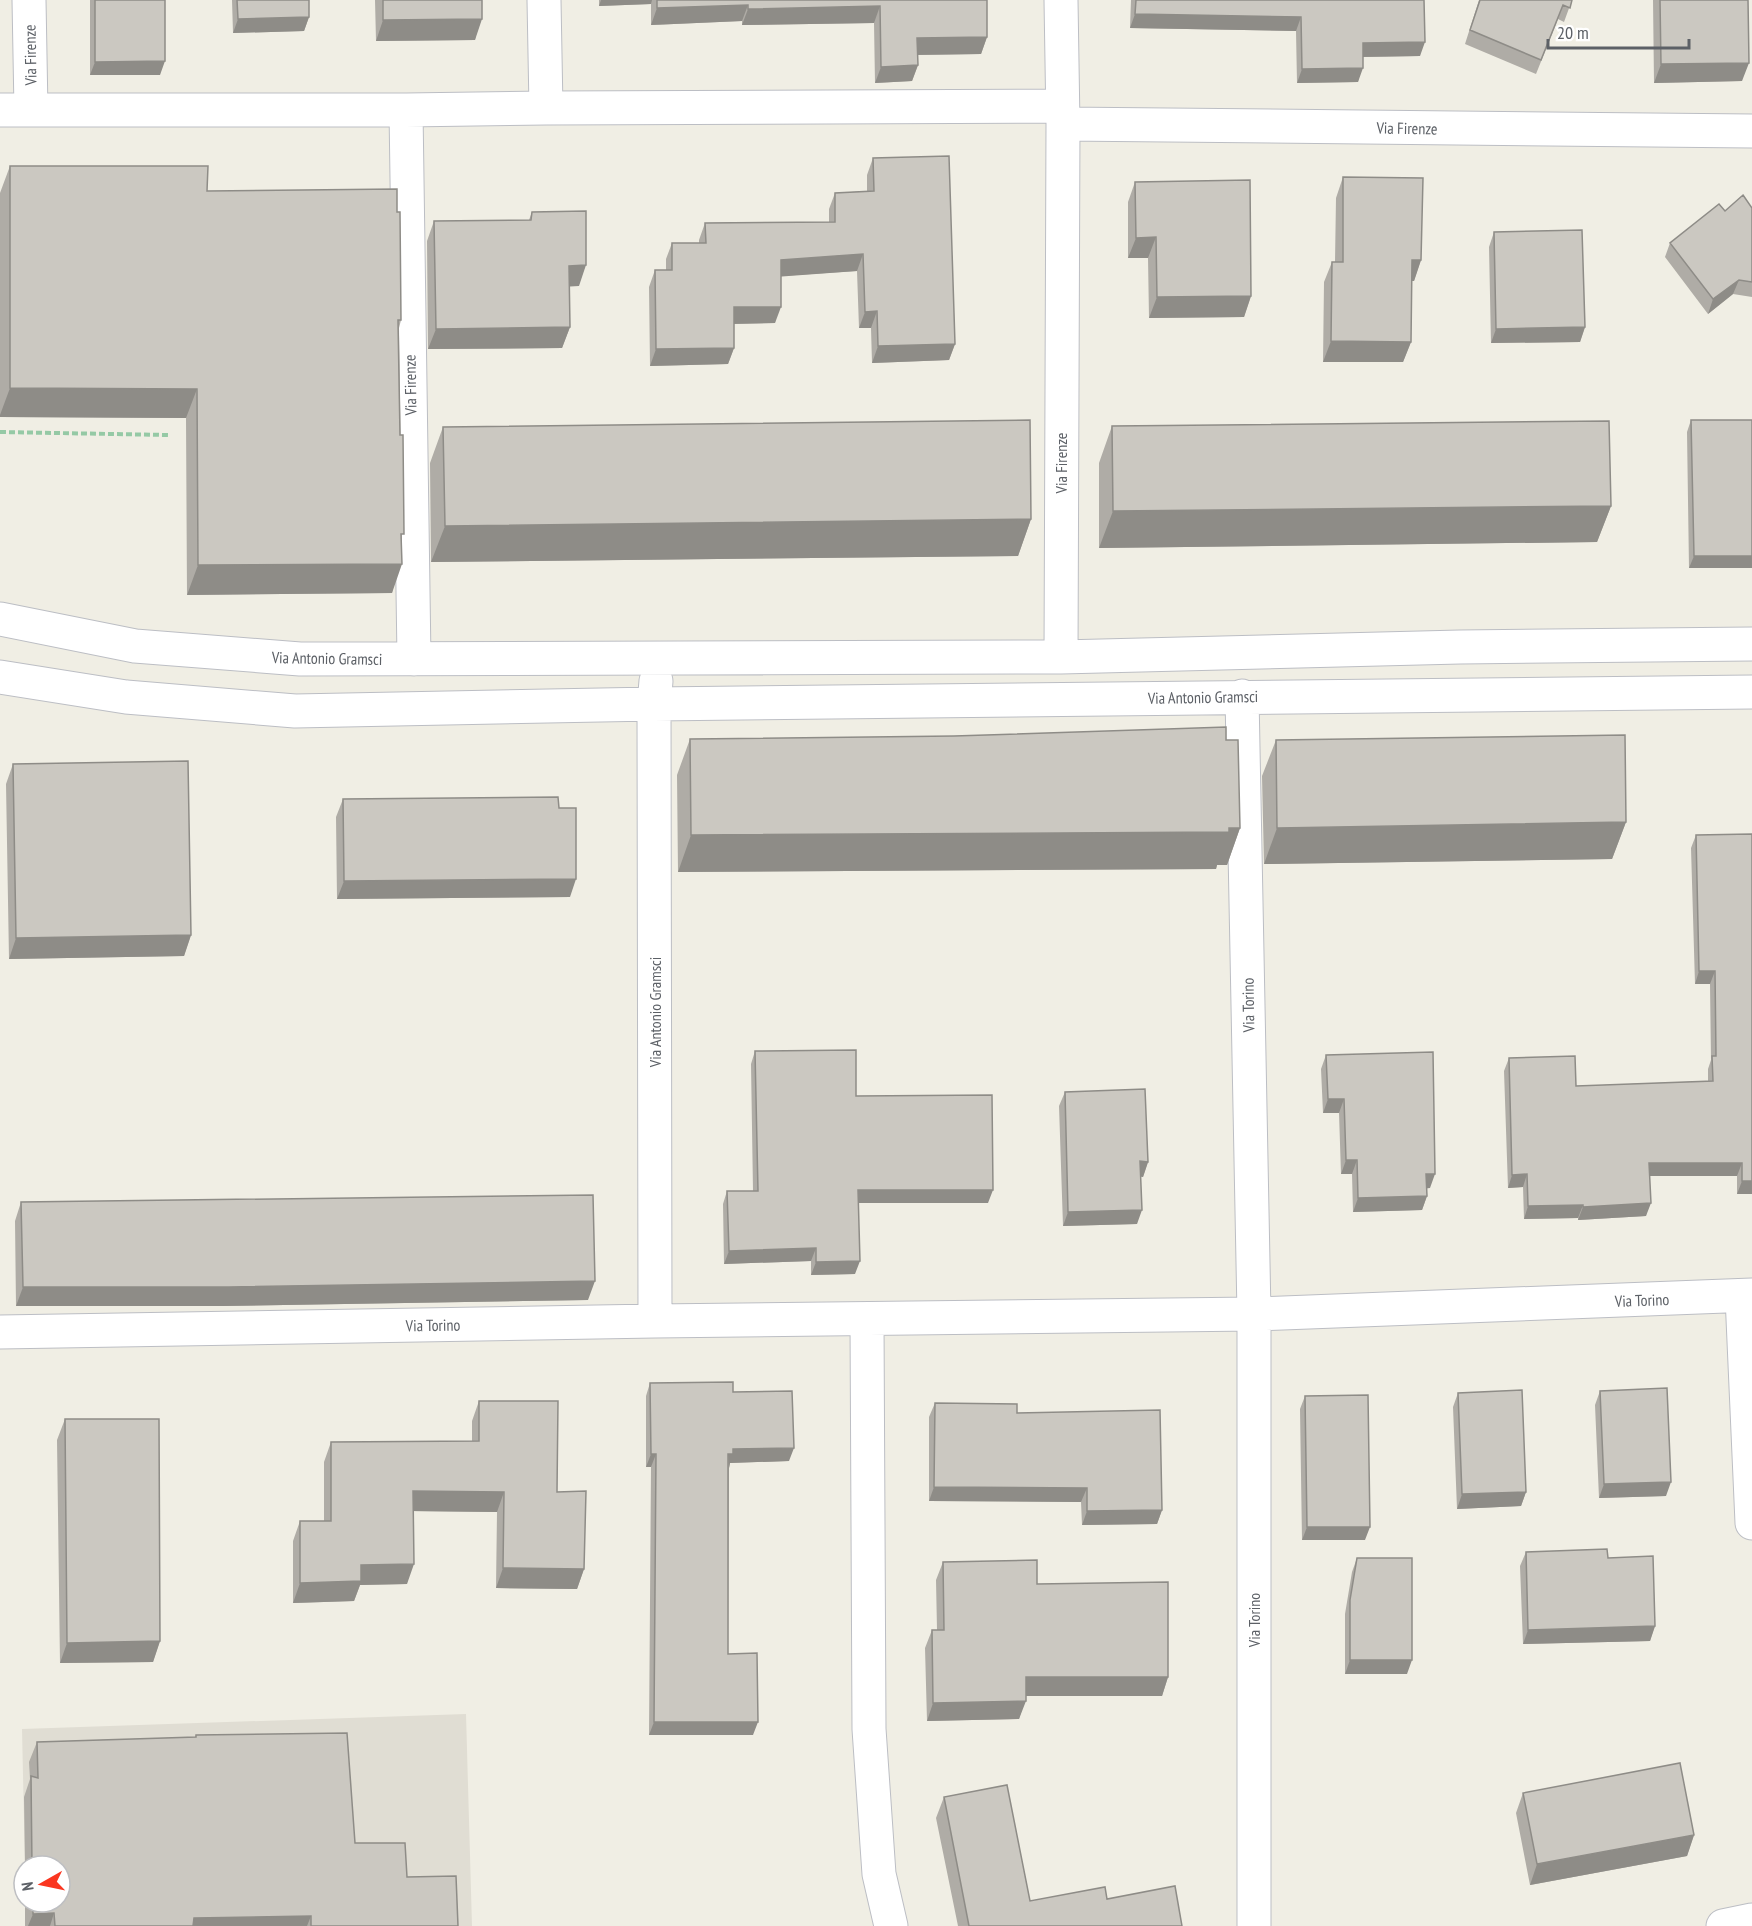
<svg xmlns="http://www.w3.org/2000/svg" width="1752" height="1926" font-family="'PT Sans Narrow',sans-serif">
  <rect width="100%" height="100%" fill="#f0eee4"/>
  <path fill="#e0ddd3" d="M 466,1714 L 472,1926 L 25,1926 L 25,1902 L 60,1902 L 60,1866 L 25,1866 L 22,1729 Z"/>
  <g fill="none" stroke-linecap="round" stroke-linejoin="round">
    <defs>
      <path id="minor" d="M 29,0 L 31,110
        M 544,0 L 546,108
        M 1061,0 L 1063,124 L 1061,657
        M 0,110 L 406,110 L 546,108 L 1062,106
        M 406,110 L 414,659
        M 1063,124 L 1752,131
        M 0,619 L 135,646 L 300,659 L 1061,657 L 1460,647 L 1752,644
        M 0,677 L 126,697 L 295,711 L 654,704 L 1752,692
        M 1242,696 L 1254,1314 L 1254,1926
        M 1742,1296 L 1752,1523
        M 867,1320 L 869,1729 L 879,1874 L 891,1926
        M 655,1321 L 654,704 L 656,681
        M 0,1332 L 655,1321 L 1254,1314 L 1752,1295
        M 1723,1926 L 1752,1920"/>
    </defs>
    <use href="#minor" stroke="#bcbec4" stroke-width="35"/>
    <path stroke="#95c9a5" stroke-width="4" stroke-dasharray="6 3" stroke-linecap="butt" d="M 0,432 L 168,435"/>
    <use href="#minor" stroke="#fff" stroke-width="33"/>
  </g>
  <path fill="#afaca6" d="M 90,0 L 165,0 L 160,75 L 90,75 Z
    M 232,0 L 309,0 L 309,17 L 304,31 L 233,33 Z
    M 375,0 L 482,0 L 475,40 L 376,41 Z
    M 599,0 L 987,0 L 987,37 L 981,54 L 917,55 L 918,65 L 912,81 L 875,83 L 874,23 L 742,25 L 742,21 L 651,25 L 651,4 L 599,6 Z
    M 1131,0 L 1424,0 L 1420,56 L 1363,57 L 1358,82 L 1297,83 L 1296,31 L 1130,28 Z
    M 1479,0 L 1572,0 L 1564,22 L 1558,19 L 1536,74 L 1465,44 Z
    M 1653,0 L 1748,0 L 1742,81 L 1654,83 Z
    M 873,158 L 955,344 L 949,360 L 872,363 L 871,328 L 859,328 L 857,271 L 781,276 L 775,323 L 734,324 L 734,348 L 728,364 L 650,366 L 649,287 L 655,270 L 666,270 L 666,259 L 672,243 L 699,243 L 699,240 L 705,223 L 829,222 L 829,209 L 835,193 L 867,191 L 867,175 Z
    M 10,166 L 207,191 L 397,212 L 401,320 L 399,328 L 402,541 L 392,593 L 187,595 L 186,418 L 0,417 L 0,193 Z
    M 1343,177 L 1421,260 L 1414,281 L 1411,281 L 1411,342 L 1403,362 L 1323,362 L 1324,282 L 1332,262 L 1335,262 L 1336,198 Z
    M 1135,182 L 1251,296 L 1244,317 L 1149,318 L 1148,258 L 1128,258 L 1128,202 Z
    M 1752,208 L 1752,297 L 1733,294 L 1708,314 L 1665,257 L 1670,243 L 1725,211 Z
    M 532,212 L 579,286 L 569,286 L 570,327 L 562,348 L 428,349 L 427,241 L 434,221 L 529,220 Z
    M 1494,232 L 1585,327 L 1580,342 L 1491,343 L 1489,247 Z
    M 1691,420 L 1752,420 L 1752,568 L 1689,568 L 1687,432 Z
    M 1112,426 L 1611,506 L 1597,542 L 1099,548 L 1099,463 Z
    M 443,427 L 1031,519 L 1018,556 L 431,562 L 430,463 Z
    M 690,739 L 1226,740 L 1240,828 L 1227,865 L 1217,865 L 1216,869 L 678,872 L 677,775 Z
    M 1276,740 L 1626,822 L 1612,859 L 1264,864 L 1262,776 Z
    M 13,764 L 191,935 L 184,956 L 9,959 L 6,784 Z
    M 343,799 L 559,808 L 570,897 L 337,899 L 336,817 Z
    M 1696,835 L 1752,1194 L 1737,1194 L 1737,1176 L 1650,1176 L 1646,1216 L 1578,1220 L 1578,1218 L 1524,1219 L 1523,1187 L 1508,1188 L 1504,1071 L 1509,1058 L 1576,1086 L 1708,1081 L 1708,1069 L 1711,1060 L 1710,984 L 1695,984 L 1691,848 Z
    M 755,1051 L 856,1096 L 988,1203 L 858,1203 L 855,1274 L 811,1275 L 811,1261 L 724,1264 L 723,1204 L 727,1191 L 753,1191 L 751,1064 Z
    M 1326,1055 L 1430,1188 L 1427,1188 L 1427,1196 L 1422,1210 L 1353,1212 L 1352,1174 L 1341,1174 L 1339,1113 L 1323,1113 L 1321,1069 Z
    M 1065,1092 L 1148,1162 L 1143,1177 L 1141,1176 L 1137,1224 L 1063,1226 L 1059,1106 Z
    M 21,1202 L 588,1300 L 222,1306 L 16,1306 L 15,1221 Z
    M 650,1383 L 733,1392 L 789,1461 L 730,1463 L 729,1468 L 728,1654 L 753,1735 L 649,1735 L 651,1467 L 646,1467 L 646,1396 Z
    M 1600,1391 L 1666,1496 L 1599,1498 L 1595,1405 Z
    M 1458,1393 L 1526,1492 L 1521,1506 L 1457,1509 L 1453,1407 Z
    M 1305,1396 L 1365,1540 L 1302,1540 L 1300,1409 Z
    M 479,1401 L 557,1492 L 584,1569 L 577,1589 L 496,1588 L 497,1512 L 413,1511 L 407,1584 L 360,1585 L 354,1601 L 293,1603 L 293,1541 L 300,1521 L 324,1521 L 324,1462 L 331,1442 L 472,1441 L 472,1421 Z
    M 935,1403 L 1017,1413 L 1162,1510 L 1157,1524 L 1082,1525 L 1081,1502 L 929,1501 L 929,1417 Z
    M 65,1419 L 160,1641 L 153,1662 L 60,1663 L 57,1440 Z
    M 1526,1552 L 1608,1558 L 1655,1626 L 1650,1641 L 1523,1644 L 1520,1566 Z
    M 1357,1558 L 1407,1674 L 1345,1674 L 1345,1614 L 1352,1572 Z
    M 943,1562 L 1037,1584 L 1168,1677 L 1162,1696 L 1026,1696 L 1019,1719 L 927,1721 L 925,1648 L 932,1630 L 937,1630 L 936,1580 Z
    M 196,1735 L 355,1843 L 407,1877 L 458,1926 L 25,1926 L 25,1902 L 60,1902 L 60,1866 L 25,1866 L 24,1797 L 30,1779 L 29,1762 L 37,1742 L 195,1737 Z
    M 1523,1793 L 1694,1835 L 1687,1856 L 1530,1885 L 1516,1813 Z
    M 944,1797 L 1030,1901 L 1107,1899 L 1182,1926 L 958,1926 L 936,1818 Z"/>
  <path fill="#8e8c87" d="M 601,0 L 652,0 L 651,4 L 599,6 Z
    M 748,5 L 742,21 L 651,25 L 657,8 Z
    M 880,6 L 874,23 L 742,25 L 748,9 Z
    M 1135,14 L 1301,17 L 1296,31 L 1130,28 Z
    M 309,17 L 304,31 L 233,33 L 238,19 Z
    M 482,19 L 475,40 L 376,41 L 383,20 Z
    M 987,37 L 981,54 L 910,55 L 917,38 Z
    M 1425,42 L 1420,56 L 1358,57 L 1363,43 Z
    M 165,61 L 160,75 L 90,75 L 95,62 Z
    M 1749,63 L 1742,81 L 1654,83 L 1661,64 Z
    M 918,65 L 912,81 L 875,83 L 881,67 Z
    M 1363,68 L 1358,82 L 1297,83 L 1302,69 Z
    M 1156,237 L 1148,258 L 1128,258 L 1136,238 Z
    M 863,254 L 857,271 L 775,277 L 781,260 Z
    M 1412,260 L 1421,260 L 1414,281 L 1404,281 Z
    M 586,265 L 579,286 L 561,287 L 569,266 Z
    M 1739,280 L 1733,294 L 1708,314 L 1713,299 Z
    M 1251,296 L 1244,317 L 1149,318 L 1157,297 Z
    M 734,307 L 781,307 L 775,323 L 728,324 Z
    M 877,311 L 871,328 L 859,328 L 865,312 Z
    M 570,327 L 562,348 L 428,349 L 436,329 Z
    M 1585,327 L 1580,342 L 1491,343 L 1496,329 Z
    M 1331,341 L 1411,342 L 1403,362 L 1323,362 Z
    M 955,344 L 949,360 L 872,363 L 878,346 Z
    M 734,348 L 728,364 L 650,366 L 656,349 Z
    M 10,388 L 197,389 L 186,418 L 0,417 L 0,415 Z
    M 1611,506 L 1597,542 L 1099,548 L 1113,511 Z
    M 1031,519 L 1018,556 L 431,562 L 445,526 Z
    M 1694,556 L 1752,556 L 1752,568 L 1689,568 Z
    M 402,564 L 392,593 L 187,595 L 198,565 Z
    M 1626,822 L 1612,859 L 1264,864 L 1277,828 Z
    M 1240,828 L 1227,865 L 1217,865 L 1216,869 L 678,872 L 691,835 Z
    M 576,879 L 570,897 L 337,899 L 344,881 Z
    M 191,935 L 184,956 L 9,959 L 16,938 Z
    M 1699,971 L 1715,971 L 1710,984 L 1695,984 Z
    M 1328,1099 L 1344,1099 L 1339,1113 L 1323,1113 Z
    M 1346,1160 L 1357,1160 L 1352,1174 L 1341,1174 Z
    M 1140,1161 L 1148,1162 L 1143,1177 L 1135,1176 Z
    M 1649,1163 L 1742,1163 L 1737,1176 L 1645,1176 Z
    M 1426,1174 L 1435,1174 L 1430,1188 L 1421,1189 Z
    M 1527,1174 L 1523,1187 L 1508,1188 L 1512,1175 Z
    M 1742,1181 L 1752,1181 L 1752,1194 L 1737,1194 Z
    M 858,1190 L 993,1190 L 988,1203 L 853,1203 Z
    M 1427,1196 L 1422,1210 L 1353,1212 L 1358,1198 Z
    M 1651,1203 L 1646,1216 L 1578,1220 L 1583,1207 Z
    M 1583,1205 L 1578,1218 L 1524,1219 L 1528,1206 Z
    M 1142,1210 L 1137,1224 L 1063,1226 L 1068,1212 Z
    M 816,1248 L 811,1261 L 724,1264 L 729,1251 Z
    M 860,1261 L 855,1274 L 811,1275 L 816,1262 Z
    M 595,1281 L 588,1300 L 222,1306 L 16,1306 L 23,1287 Z
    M 794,1448 L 789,1461 L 730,1463 L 729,1468 L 728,1454 L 733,1449 Z
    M 651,1454 L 656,1454 L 651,1467 L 646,1467 Z
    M 1671,1482 L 1666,1496 L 1599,1498 L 1604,1484 Z
    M 934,1487 L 1087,1488 L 1081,1502 L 929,1501 Z
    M 413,1491 L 504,1492 L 497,1512 L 406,1511 Z
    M 1526,1492 L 1521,1506 L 1457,1509 L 1462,1494 Z
    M 1162,1510 L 1157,1524 L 1082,1525 L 1087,1511 Z
    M 1307,1527 L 1370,1527 L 1365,1540 L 1302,1540 Z
    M 414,1564 L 407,1584 L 360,1585 L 354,1601 L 293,1603 L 300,1583 L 361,1565 Z
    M 503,1568 L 584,1569 L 577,1589 L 496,1588 Z
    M 1655,1626 L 1650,1641 L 1523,1644 L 1528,1630 Z
    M 160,1641 L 153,1662 L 60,1663 L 67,1643 Z
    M 1350,1660 L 1412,1660 L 1407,1674 L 1345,1674 Z
    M 1026,1677 L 1168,1677 L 1162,1696 L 1019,1696 Z
    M 1026,1701 L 1019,1719 L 927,1721 L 933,1703 Z
    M 654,1722 L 758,1722 L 753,1735 L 649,1735 Z
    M 1694,1835 L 1687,1856 L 1530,1885 L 1537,1864 Z
    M 54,1913 L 50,1926 L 28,1926 L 33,1914 Z
    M 311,1916 L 307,1926 L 191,1926 L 194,1918 Z"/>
  <path fill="#cbc8c1" stroke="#8e8c87" stroke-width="1.5" d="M 95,0 L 165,0 L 165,61 L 95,62 Z
    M 237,0 L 309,0 L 309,17 L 238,19 Z
    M 383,0 L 482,0 L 482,19 L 383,20 Z
    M 657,0 L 987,0 L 987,37 L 917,38 L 918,65 L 881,67 L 880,6 L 748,9 L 748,5 L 657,8 Z
    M 1136,0 L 1424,0 L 1425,42 L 1363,43 L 1363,68 L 1302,69 L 1301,17 L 1135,14 Z
    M 1480,0 L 1572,0 L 1570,8 L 1563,5 L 1541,60 L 1470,30 Z
    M 1660,0 L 1748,0 L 1749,63 L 1661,64 Z
    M 949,156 L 955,344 L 878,346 L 877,311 L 865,312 L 863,254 L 781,260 L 781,307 L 734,307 L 734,348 L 656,349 L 655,270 L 672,270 L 672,243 L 706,243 L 705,223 L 835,222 L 835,193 L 874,191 L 873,158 Z
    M 10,166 L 208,166 L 207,191 L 397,189 L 397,212 L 400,212 L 401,320 L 398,320 L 400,435 L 403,435 L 404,534 L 401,534 L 402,564 L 198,565 L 197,389 L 10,388 Z
    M 1343,177 L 1423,178 L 1421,260 L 1412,260 L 1411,342 L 1331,341 L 1332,262 L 1343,262 Z
    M 1250,180 L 1251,296 L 1157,297 L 1156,237 L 1136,238 L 1135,182 Z
    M 1743,195 L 1752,208 L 1752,282 L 1739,280 L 1713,299 L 1670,243 L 1719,204 L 1725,211 Z
    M 586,211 L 586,265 L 569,266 L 570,327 L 436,329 L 434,221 L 531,220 L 532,212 Z
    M 1582,230 L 1585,327 L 1496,329 L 1494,232 Z
    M 1030,420 L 1031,519 L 445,526 L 443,427 Z
    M 1691,420 L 1752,420 L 1752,556 L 1694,556 Z
    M 1609,421 L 1611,506 L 1113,511 L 1112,426 Z
    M 1226,727 L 1226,740 L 1238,740 L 1240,828 L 1229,828 L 1229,832 L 691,835 L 690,739 L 954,736 Z
    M 1625,735 L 1626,822 L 1277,828 L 1276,740 Z
    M 188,761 L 191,935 L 16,938 L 13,764 Z
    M 558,797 L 559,808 L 576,808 L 576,879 L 344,881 L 343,799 Z
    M 1752,834 L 1752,1181 L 1742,1181 L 1742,1163 L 1649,1163 L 1651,1203 L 1583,1207 L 1583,1205 L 1528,1206 L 1527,1174 L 1512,1175 L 1509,1058 L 1575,1056 L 1576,1086 L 1713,1081 L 1712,1056 L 1716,1056 L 1715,971 L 1699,971 L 1696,835 Z
    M 856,1050 L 856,1096 L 992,1095 L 993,1190 L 858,1190 L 860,1261 L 816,1262 L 816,1248 L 729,1251 L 727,1191 L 758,1191 L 755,1051 Z
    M 1433,1052 L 1435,1174 L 1426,1174 L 1427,1196 L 1358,1198 L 1357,1160 L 1346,1160 L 1344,1099 L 1328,1099 L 1326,1055 Z
    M 1145,1089 L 1148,1162 L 1140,1161 L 1142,1210 L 1068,1212 L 1065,1092 Z
    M 593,1195 L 595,1281 L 229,1287 L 23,1287 L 21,1202 Z
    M 733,1382 L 733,1392 L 792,1391 L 794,1448 L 733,1449 L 733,1454 L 728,1454 L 728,1654 L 757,1653 L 758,1722 L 654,1722 L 656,1454 L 651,1454 L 650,1383 Z
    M 1667,1388 L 1671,1482 L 1604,1484 L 1600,1391 Z
    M 1522,1390 L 1526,1492 L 1462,1494 L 1458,1393 Z
    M 1368,1395 L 1370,1527 L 1307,1527 L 1305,1396 Z
    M 479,1401 L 558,1401 L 557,1492 L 586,1491 L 584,1569 L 503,1568 L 504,1492 L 413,1491 L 414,1564 L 361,1565 L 361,1581 L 300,1583 L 300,1521 L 331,1521 L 331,1442 L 479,1441 Z
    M 935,1403 L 1017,1404 L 1017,1413 L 1160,1410 L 1162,1510 L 1087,1511 L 1087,1488 L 934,1487 Z
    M 65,1419 L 159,1419 L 160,1641 L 67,1643 Z
    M 1607,1549 L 1608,1558 L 1653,1556 L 1655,1626 L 1528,1630 L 1526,1552 Z
    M 1357,1558 L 1412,1558 L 1412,1660 L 1350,1660 L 1350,1600 Z
    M 1037,1560 L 1037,1584 L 1168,1582 L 1168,1677 L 1026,1677 L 1026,1701 L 933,1703 L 932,1630 L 944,1630 L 943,1562 Z
    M 347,1733 L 355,1843 L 405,1843 L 407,1877 L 456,1876 L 458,1926 L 311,1926 L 311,1916 L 194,1918 L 193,1926 L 55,1926 L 54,1913 L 33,1914 L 33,1902 L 60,1902 L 60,1866 L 32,1866 L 31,1776 L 38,1778 L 37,1742 L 196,1737 L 196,1735 Z
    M 1680,1763 L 1694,1835 L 1537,1864 L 1523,1793 Z
    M 1007,1785 L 1030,1901 L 1105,1887 L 1107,1899 L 1175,1886 L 1182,1926 L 969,1926 L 944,1797 Z"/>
  <g text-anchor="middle" stroke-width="6" stroke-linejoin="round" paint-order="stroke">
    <g font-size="16" fill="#5c6066" stroke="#fff">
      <text transform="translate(30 55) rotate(-91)" y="6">Via Firenze</text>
      <text transform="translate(1407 128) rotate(1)" y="6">Via Firenze</text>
      <text transform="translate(410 385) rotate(-91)" y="6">Via Firenze</text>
      <text transform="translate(1061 463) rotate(-90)" y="6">Via Firenze</text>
      <text transform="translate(327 658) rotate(1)" y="6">Via Antonio Gramsci</text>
      <text transform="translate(1203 697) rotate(-1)" y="6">Via Antonio Gramsci</text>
      <text transform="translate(1248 1005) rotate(-91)" y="6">Via Torino</text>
      <text transform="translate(655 1012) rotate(-90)" y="6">Via Antonio Gramsci</text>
      <text transform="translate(1642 1300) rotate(-2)" y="6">Via Torino</text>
      <text transform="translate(433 1325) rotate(-1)" y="6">Via Torino</text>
      <text transform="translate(1254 1620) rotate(-90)" y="6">Via Torino</text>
    </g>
  </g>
  <g transform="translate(42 1884) rotate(261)"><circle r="28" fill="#ffffff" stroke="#bebfc2" stroke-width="1.5"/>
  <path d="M0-4.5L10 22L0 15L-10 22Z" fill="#fa3620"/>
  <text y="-9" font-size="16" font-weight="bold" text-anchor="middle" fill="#5c6066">N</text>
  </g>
  <path d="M1548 39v9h141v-9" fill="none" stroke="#5c6066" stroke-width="3"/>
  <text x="1557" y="39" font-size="18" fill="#5c6066" stroke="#ffffff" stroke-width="4.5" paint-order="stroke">20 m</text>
</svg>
